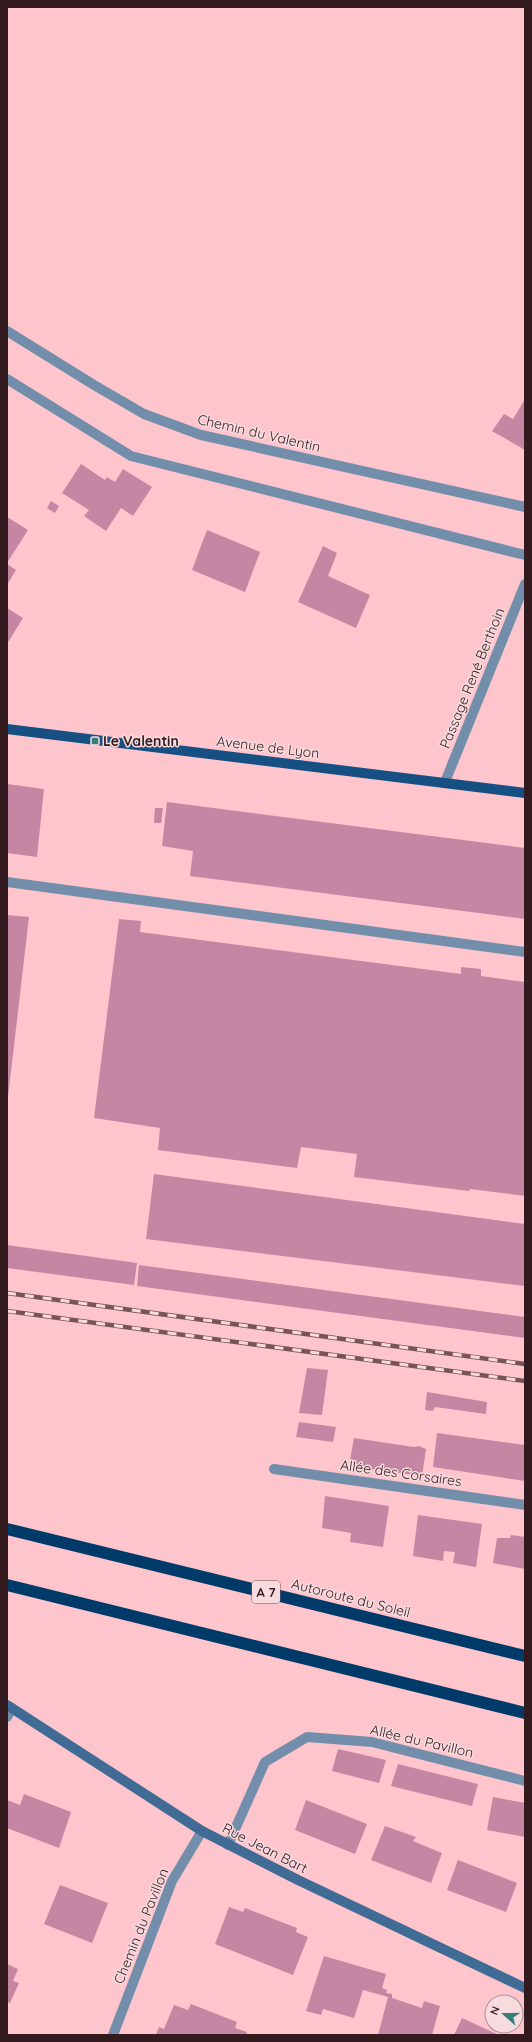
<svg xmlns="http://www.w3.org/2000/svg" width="532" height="2042" font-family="Quicksand,sans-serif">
  <rect width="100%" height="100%" fill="#fec5cd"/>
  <path fill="#c387a4" d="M 525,399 L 525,450 L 492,431 L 504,414 L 513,419 Z
    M 81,464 L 105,480 L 107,477 L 115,482 L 123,469 L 152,487 L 133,516 L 121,508 L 106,531 L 84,516 L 89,510 L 62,493 Z
    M 51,501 L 59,506 L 55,513 L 47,508 Z
    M 7,517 L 28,530 L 7,563 Z
    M 207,530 L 260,552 L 245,592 L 192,570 Z
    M 323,546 L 337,553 L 328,576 L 370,595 L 356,628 L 298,602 Z
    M 7,564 L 16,570 L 7,585 Z
    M 7,608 L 23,618 L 7,644 Z
    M 7,784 L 44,789 L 37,857 L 7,853 Z
    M 167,802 L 525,848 L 525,919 L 190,876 L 193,851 L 162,846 Z
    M 155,808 L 163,808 L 161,823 L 154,823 Z
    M 7,915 L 29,917 L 8,1097 L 7,1096 Z
    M 119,919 L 141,921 L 140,932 L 461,974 L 461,967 L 481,969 L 481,976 L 525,982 L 525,1196 L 470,1189 L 469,1191 L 354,1177 L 357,1154 L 301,1147 L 297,1168 L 158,1150 L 160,1128 L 94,1118 Z
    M 154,1174 L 525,1224 L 525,1286 L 146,1239 Z
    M 7,1245 L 137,1263 L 134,1285 L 7,1268 Z
    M 139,1265 L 525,1317 L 525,1338 L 137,1286 Z
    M 307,1368 L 328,1370 L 322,1415 L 299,1413 Z
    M 427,1392 L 487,1402 L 486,1414 L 435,1407 L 433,1411 L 425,1410 Z
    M 299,1422 L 336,1427 L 333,1442 L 296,1437 Z
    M 437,1433 L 525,1445 L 525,1481 L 433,1467 Z
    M 354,1438 L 414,1447 L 419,1446 L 426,1449 L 422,1476 L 349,1466 Z
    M 325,1496 L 389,1506 L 383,1547 L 350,1542 L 351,1533 L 322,1528 Z
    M 418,1515 L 482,1524 L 476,1567 L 453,1563 L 455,1552 L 444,1551 L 443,1561 L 413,1556 Z
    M 511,1535 L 525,1537 L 525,1569 L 493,1563 L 497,1538 L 510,1538 Z
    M 338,1749 L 386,1760 L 379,1783 L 332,1771 Z
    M 398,1764 L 478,1784 L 472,1806 L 391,1786 Z
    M 24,1794 L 71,1812 L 59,1848 L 7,1828 L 7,1800 L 20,1805 Z
    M 493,1797 L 525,1803 L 525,1837 L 487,1830 Z
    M 306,1800 L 367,1824 L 355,1854 L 295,1830 Z
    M 385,1826 L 416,1837 L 413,1841 L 442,1853 L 431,1883 L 371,1860 Z
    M 458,1860 L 517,1883 L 506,1912 L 447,1890 Z
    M 60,1885 L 108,1903 L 92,1943 L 44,1924 Z
    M 229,1907 L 243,1912 L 245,1908 L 297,1928 L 296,1932 L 308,1937 L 293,1975 L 215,1944 Z
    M 324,1956 L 386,1974 L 382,1988 L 387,1990 L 386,1993 L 392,1994 L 392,1998 L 422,2008 L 424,2001 L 440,2006 L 432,2035 L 378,2035 L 388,1997 L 363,1990 L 354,2018 L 323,2009 L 321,2015 L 306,2011 Z
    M 7,1964 L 18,1969 L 13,1981 L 19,1983 L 10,2003 L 7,2002 Z
    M 191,2004 L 237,2022 L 235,2028 L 247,2032 L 246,2035 L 156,2035 L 159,2027 L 164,2029 L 174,2005 L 188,2010 Z
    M 462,2018 L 499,2035 L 454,2035 Z"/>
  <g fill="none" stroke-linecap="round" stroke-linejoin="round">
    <path stroke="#728eab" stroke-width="10" d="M 7,379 L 131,456 L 525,555
      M 7,882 L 525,952
      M 228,1845 L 265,1762 L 307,1737 L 372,1742 L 525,1781"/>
    <path stroke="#728eab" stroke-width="10" d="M 7,331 L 94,385 L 144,414 L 201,435 L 525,507
      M 445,782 L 525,584
      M 274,1469 L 525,1505
      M 7,1717 L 12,1708
      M 113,2035 L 172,1881 L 202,1831"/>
    <path stroke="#406b95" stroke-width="10" d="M 7,1705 L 202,1831 L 298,1880 L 525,1988"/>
    <path stroke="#165083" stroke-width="10" d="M 7,729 L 525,793"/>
    <path stroke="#003a68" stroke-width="12" d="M 7,1529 L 525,1656
      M 7,1585 L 525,1713"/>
    <defs>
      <path id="rail" d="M 7,1293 L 525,1364
        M 7,1311 L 525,1381"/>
    </defs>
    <use href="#rail" stroke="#785459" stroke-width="4.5"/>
    <use href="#rail" stroke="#f8dbdf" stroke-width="3" stroke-dasharray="9" stroke-linecap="butt"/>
  </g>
  <rect fill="#367e7a" stroke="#f8dbdf" stroke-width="1.5" x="91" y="737" width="8" height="8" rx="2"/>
  <g text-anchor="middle" stroke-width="3" stroke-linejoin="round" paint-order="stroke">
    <rect fill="#f8dbdf" stroke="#6e5458" stroke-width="1" x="252" y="1581" width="28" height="22" rx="3"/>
    <g font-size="13" font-weight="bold" fill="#331a1e">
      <text x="266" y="1597">A 7</text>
    </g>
    <g font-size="14" fill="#331a1e" stroke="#f8dbdf">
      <text transform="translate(259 433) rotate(13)" y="5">Chemin du Valentin</text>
      <text transform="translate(472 678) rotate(-68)" y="5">Passage René Berthoin</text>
      <text transform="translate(268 747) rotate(7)" y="5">Avenue de Lyon</text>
      <text transform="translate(401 1473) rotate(8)" y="5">Allée des Corsaires</text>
      <text transform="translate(351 1598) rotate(14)" y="5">Autoroute du Soleil</text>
      <text transform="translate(422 1741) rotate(13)" y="5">Allée du Pavillon</text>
      <text transform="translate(265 1848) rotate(27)" y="5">Rue Jean Bart</text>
      <text transform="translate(141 1926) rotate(-68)" y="5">Chemin du Pavillon</text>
    </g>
    <g font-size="14" font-weight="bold" fill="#331a1e" stroke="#f8dbdf" text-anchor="start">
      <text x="103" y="746">Le Valentin</text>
    </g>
  </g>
  <rect width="532" height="2042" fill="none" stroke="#331a1e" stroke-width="16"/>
  <g transform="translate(504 2014) rotate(291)"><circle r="19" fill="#f8dbdf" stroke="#a98e92"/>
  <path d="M0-3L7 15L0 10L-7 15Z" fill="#367e7a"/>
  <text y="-6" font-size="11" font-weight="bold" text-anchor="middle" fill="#331a1e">N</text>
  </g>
</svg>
